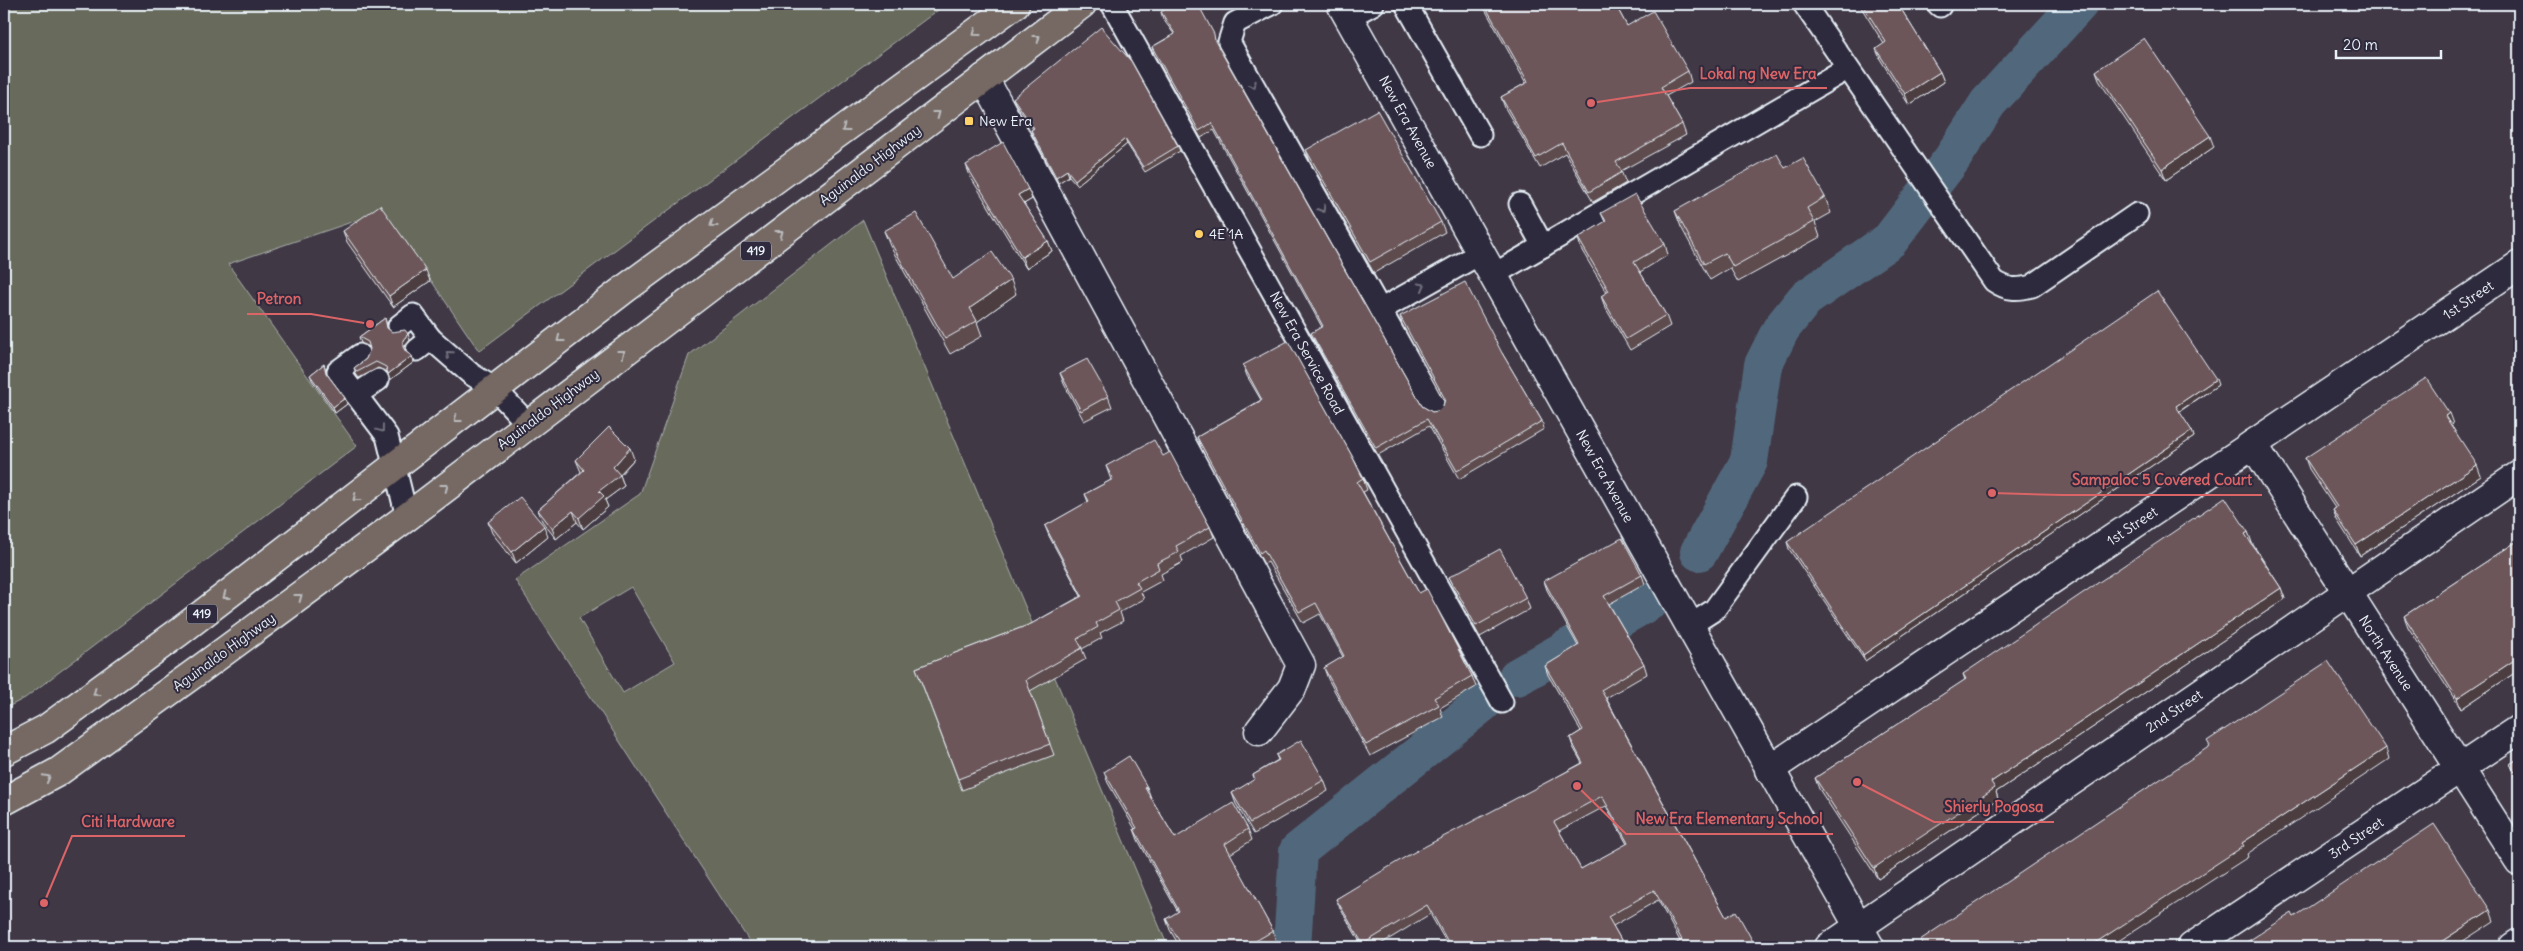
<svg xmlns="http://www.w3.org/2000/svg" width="2523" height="951" font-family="Delius,sans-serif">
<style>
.green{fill:#676a5b;stroke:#a8aeaa;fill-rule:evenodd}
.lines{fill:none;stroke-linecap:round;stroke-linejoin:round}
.canal{stroke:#51687b;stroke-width:38}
.lane-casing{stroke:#e8f1f8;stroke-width:25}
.street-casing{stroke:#e8f1f8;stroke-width:31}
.secondary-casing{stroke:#e8f1f8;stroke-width:31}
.primary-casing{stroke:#e8f1f8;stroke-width:31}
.lane{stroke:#2f2a3d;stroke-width:21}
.street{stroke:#2f2a3d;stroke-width:28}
.secondary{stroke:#2f2a3d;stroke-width:28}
.primary{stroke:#766964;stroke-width:28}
.wall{fill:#5d4b4d;stroke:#e8f1f8;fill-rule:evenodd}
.shaded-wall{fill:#4c3d3f;stroke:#e8f1f8}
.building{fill:#6c575a;stroke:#e8f1f8;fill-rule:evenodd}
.oneway{stroke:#babbbd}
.oneway2{stroke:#70707e}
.poi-dot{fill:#ffd166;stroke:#2f2a3d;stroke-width:2}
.labels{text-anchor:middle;stroke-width:4;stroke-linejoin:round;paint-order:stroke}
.shield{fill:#2f2a3d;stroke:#b0b5c0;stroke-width:1}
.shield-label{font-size:12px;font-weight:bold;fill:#e8f1f8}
.poi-label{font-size:14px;fill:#e8f1f8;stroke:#2f2a3d;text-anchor:start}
.street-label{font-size:14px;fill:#e8f1f8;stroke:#2f2a3d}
.leader{fill:none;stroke:#db6466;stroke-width:2}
.callout-dot{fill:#db6466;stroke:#2f2a3d;stroke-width:2}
.callout-label{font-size:15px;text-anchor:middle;font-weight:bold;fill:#db6466;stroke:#2f2a3d;stroke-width:4;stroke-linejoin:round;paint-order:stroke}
</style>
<rect width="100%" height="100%" fill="#413846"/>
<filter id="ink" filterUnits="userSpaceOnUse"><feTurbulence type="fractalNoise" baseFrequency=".02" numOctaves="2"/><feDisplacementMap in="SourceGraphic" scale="10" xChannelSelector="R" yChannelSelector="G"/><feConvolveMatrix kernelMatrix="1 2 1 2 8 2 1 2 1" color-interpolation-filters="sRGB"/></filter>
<g filter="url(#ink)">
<g class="green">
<path d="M4,4h942l-467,347 -95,-140 -156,53 129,182 -332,252 -21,11z"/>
<path d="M863,220l305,727h-415l-238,-367 125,-86 49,-139zM631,587l44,75 -52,31 -44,-75z"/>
</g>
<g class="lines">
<g class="canal">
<path d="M1699,552l50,-91 14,-96 18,-36 24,-30 85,-59 62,-81 36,-56 91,-99"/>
<path d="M1517,677l135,-77"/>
<path d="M1292,947l6,-96 185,-148"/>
</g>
<g class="lane-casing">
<g id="lane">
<path d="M1112,4l390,698"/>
<path d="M1272,4l-37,19 -6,19 206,365"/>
<path d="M1406,4l74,131"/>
<path d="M1804,4l190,277c13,9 23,9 38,5l105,-72"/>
<path d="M1938,4l2,2"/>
<path d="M1349,17l24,-13"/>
<path d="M1520,204l23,42"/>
<path d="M1493,275l354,-206"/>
<path d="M1380,310l101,-57"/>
<path d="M399,326l14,-11 18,24 40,35 24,15 33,35"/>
<path d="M417,350l14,-11"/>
<path d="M360,355l-22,16 49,65 20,81"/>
<path d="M356,395l22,-15"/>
<path d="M1689,626l25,-16 82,-113"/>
</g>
</g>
<g class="street-casing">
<g id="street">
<path d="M984,78l317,587 -9,23 -33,43"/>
<path d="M2253,444l266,417"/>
<path d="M1769,770l750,-505"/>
<path d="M1829,947l690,-472"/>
<path d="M2192,947l327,-218"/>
<path d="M2513,947l6,-4"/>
</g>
</g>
<g class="secondary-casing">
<path id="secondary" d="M1341,4l529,943"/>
</g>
<g class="primary-casing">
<g id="primary">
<path d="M4,751l42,-22 133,-97 447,-344 389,-284"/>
<path d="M4,801l54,-29 145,-105 204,-150 675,-513"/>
</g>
</g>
<use href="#lane" class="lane"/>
<use href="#street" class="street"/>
<use href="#secondary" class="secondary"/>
<use href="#primary" class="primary"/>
</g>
<g class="wall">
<path d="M1482,4h133l12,22 61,45 3,11 -25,14 16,28 4,11 -65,36 5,12 -33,19 -28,-49 -25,15 -35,-60 -4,-11 25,-14z"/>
<path d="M1859,4h39l42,68 4,10 -35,23 -29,-46 -4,-10 8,-5z"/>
<path d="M1161,12l56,29v3l205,362 10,6 6,-1 5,-5 1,-5 -42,-77 -2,-8 102,37 40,68 2,8 -85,50 -30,-53 -51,29 -64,-115 -3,-7 11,-6 -108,-197 -13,8 -47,-84 -2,-7 22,-13 -11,-15z"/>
<path d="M2096,71l118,76 -48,33 -66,-98z"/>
<path d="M1013,98l165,48 2,5 -35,21 -18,-28 -50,41 -8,-9 -11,7 -25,-47 -2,-6 2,-1 -18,-26z"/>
<path d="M1306,150l135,72 4,10 -71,41 -64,-112z"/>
<path d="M966,165l62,24 4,10 -8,5 24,37 4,10 -26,17 -56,-92z"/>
<path d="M1785,168l40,29 6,16 -16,9 5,15 -82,45 -8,-14 -20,12 -29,-53 -6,-16z"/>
<path d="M1601,213l64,31 3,11 -28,17 26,43 4,11 -40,24 -25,-43 -4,-11 6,-3 -26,-44 -3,-11 27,-16z"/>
<path d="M343,231l87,50 -37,26 -46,-65z"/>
<path d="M884,231l69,48 63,15 -39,28 5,14 -32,18 -60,-108z"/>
<path d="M385,318l3,11 4,3 18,8 -5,6v5l1,1 6,4 2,6 -24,18 -2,-8 -10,-4 -19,10 -3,-4 -2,-6 12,-9 4,-10v-2l-9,-4 -2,-6z"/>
<path d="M324,364l3,10 18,24 2,6 -12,9 -23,-33 -2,-5z"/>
<path d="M1243,365l120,113 4,12 -4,2 56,101 53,83 4,11 -36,21 3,9 -73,39 -42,-77 -4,-11 19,-11 -23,-43 -17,9 -35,-61 -4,2 -63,-116 -4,-11 64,-37 -14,-24z"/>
<path d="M1060,373l48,23 4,11 -28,14 -20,-37z"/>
<path d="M2218,385l-39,27 13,19 2,6 -329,224 -76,-112 -2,-7z"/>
<path d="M2453,424l-2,1 30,51 -121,80 -23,-36 -4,-10 2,-2 -26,-39 -4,-11z"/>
<path d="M1163,456l47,71 4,10 -33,19 2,6 -22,12 2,6 -22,12 3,7 -24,13 3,9 -23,12 2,5 -20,11 4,10 -56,32 24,64 -92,35 -46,-122 115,-44 50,-28 -32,-60 -4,-10 43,-24 -3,-8 26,-14 -5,-14z"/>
<path d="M634,459l-14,16 4,11 -19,14 3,7 -25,22 -6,-7 -21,17 -14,-18 -4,-11 43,-38 -5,-12z"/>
<path d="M488,522l60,15 -32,26 -24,-30z"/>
<path d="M2248,532l4,11 29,45 4,11 -289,193 2,7 -120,80 -59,-90 -4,-11 150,-98 -2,-6z"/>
<path d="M2519,540v130l-58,39 -53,-82 -4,-11z"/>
<path d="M1642,575l3,9 -36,20 35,60 3,10 -41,24 120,219 30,30 -76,-6 -22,-41 -45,26 12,21h-176l-19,-33 -54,33h-13l-23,-39 -4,-9 246,-136 -9,-16 -3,-9 11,-7 -33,-56 -3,-9 33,-20 -31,-56 -3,-9zM1606,806l21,38 -46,25 -22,-38z"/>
<path d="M1449,577l77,21 4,11 -50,28 -27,-49z"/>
<path d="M1276,755l48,25 4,11 -74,43 -18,-30 -4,-11 23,-13 -2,-5 25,-15z"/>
<path d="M2519,758v25l-5,-8 -4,-11z"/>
<path d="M1104,772l43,15 4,11 24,40 73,-9 4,11 -22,14 43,77 3,11 -9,5h-87l-10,-17 -4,-11 12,-7 -40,-72 -4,-11h1l-27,-46z"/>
</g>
<g class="shaded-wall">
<path d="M1940,72l4,10 -35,23 -4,-11z"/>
<path d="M2210,136l4,11 -48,33 -4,-11z"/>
<path d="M1125,139l2,5 -50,41 -2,-5z"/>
<path d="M1067,170l2,6 -11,7 -2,-6z"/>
<path d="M1028,189l4,10 -10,6 -4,-10z"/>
<path d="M1048,241l4,10 -26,17 -4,-11z"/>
<path d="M426,270l4,11 -37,26 -4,-11z"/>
<path d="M1011,280l5,14 -39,28 -7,-14z"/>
<path d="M408,334l2,6 -5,6v6l-2,-5v-7z"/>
<path d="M412,356l2,6 -24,18 -2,-6z"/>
<path d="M2216,379l2,6 -40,27 -2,-6z"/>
<path d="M345,398l2,6 -12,9 -2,-6z"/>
<path d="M2449,413l4,11 -4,3 -4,-11z"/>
<path d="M2192,431l2,6 -329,224 -2,-6z"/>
<path d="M630,448l4,11 -15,16h1l4,11 -19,14 3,7 -25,22 -4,-11 20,-27 14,-24z"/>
<path d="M2477,465l4,11 -121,80 -4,-11z"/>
<path d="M573,511l4,11 -21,17 -4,-11z"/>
<path d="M544,526l4,11 -32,26 -4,-11z"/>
<path d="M2248,532l4,11 -3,2 -4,-11z"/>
<path d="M2281,588l4,11 -289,193 2,7 -120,80 -4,-11 117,-86z"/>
<path d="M2519,657v13l-58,39 -4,-11z"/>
<path d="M2386,748l3,11 -142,95 1,3 -139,90h-20l153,-104z"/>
<path d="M2490,910l4,11 -40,26h-21z"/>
</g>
<g class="building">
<path d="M1172,4h26l16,30 1,7 207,365 10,6 6,-1 5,-5 2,-7 -45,-83 65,-34 37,71 40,68 -85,50 -30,-52 -51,29 -65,-115 12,-7 -111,-203 -13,8 -47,-84 23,-13 -14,-22z"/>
<path d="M1484,4h131l12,22 26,-15 35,60 -27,16 21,37 -66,38 6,10 -33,20 -27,-49 -26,15 -35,-61 27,-15z"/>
<path d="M1862,4h36l42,68 -35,22 -29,-45 10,-7z"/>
<path d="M1101,27l30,34 47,85 -35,21 -18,-28 -50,41 -8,-10 -11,7 -25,-47 3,-2 -21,-30z"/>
<path d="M2144,38l66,98 -48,33 -66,-98z"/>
<path d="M1377,110l64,112 -71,40 -64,-112z"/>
<path d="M1003,142l25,47 -10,6 30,46 -26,16 -56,-92z"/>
<path d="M1777,154l8,14 18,-10 22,39 -18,11 7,14 -81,45 -8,-14 -21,11 -29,-53z"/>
<path d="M1635,194l30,50 -31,18 32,53 -40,24 -25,-43 8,-5 -31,-53 28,-17 -5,-8z"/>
<path d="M380,205l46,65 -37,26 -46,-65z"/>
<path d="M916,213l37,66 39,-27 19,28 -41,28 7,13 -32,18 -61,-108z"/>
<path d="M2157,291l59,88 -40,27 16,25 -329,224 -76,-113z"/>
<path d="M385,318l2,10 5,4 13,-2 3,4 -5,6v7l3,5 6,4 -24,18 -2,-7 -10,-5 -19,10 -3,-4 12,-9 4,-10 -2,-7 -9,-5z"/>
<path d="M1288,341l64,115 11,22 -6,4 62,111 8,-4 45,87 -38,22 5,7 -73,40 -42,-77 20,-12 -28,-53 -17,9 -35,-62 -4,3 -63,-116 65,-37 -19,-35z"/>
<path d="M1087,359l21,37 -27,15 -21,-38z"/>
<path d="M324,364l2,9 19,25 -12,9 -23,-32z"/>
<path d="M2426,378l23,35 -4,3 32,49 -121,80 -23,-35 4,-3 -32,-49z"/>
<path d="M609,427l21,21 -17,19 7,8 -21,16 5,5 -25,22 -6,-7 -21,17 -14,-18 46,-40 -8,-10z"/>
<path d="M1154,440l9,16 7,-4 40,75 -34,19 3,6 -22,11 2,6 -23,13 4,6 -25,14 4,8 -23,13 2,4 -21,12 5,9 -56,32 24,64 -92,35 -42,-111 115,-44 51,-28 -37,-70 44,-25 -4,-7 28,-15 -7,-13z"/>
<path d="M520,497l24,29 -32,26 -24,-30z"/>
<path d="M2225,497l23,35 -3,2 36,54 -290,194 4,6 -121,80 -59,-90 151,-99 -3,-5z"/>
<path d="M1622,538l20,37 -38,21 40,68 -43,26 125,227 10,-6 20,36h-86l12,-7 -28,-50 -46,27 17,30h-174l-24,-42 -64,39 -27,-45 71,-43 176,-93 -13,-25 13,-8 -38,-64 34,-21 -35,-64zM1602,796l26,47 -47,26 -27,-47z"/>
<path d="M2519,540v117l-62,41 -53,-82z"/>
<path d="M1500,549l26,49 -50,28 -27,-49z"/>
<path d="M2328,661l58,87 -144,95 2,3 -155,101h-164l-5,-7 290,-194 -3,-5z"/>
<path d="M1301,740l23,40 -74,43 -18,-30 23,-14 -2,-4 26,-15 -3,-5z"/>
<path d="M1129,756l18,31 -2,1 30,50 58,-35 15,26 -23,15 48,87 -28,16h-62l-17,-28 13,-8 -45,-82 3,-1 -33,-56z"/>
<path d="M2519,758v21l-9,-15z"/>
<path d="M2434,824l56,86 -57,37h-194l53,-34 2,4z"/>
</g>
<defs><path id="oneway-chevron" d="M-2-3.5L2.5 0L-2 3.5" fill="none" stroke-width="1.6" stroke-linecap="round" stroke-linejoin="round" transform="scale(1.25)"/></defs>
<g class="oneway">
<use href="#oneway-chevron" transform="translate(976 33) rotate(144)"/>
<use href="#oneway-chevron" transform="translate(1037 38) rotate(-37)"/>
<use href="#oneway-chevron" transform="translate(937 114) rotate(-37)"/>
<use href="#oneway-chevron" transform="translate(845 129) rotate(144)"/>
<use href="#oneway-chevron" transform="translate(713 224) rotate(144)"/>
<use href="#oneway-chevron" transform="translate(780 233) rotate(-37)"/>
<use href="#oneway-chevron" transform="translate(560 339) rotate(142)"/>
<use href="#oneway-chevron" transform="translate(622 353) rotate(-37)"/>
<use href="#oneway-chevron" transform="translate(457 419) rotate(142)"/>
<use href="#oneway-chevron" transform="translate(445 487) rotate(-37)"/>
<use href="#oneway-chevron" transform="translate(356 498) rotate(143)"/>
<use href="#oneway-chevron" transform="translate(226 596) rotate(143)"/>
<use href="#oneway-chevron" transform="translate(299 597) rotate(-37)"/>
<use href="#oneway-chevron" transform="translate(96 693) rotate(144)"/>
<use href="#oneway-chevron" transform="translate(47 778) rotate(-28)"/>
</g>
<g class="oneway2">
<use href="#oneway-chevron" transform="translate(1253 85) rotate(61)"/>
<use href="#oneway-chevron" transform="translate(1322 209) rotate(60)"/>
<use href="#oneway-chevron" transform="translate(1422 286) rotate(-29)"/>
<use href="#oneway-chevron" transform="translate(449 354) rotate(-139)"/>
<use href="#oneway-chevron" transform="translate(381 429) rotate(53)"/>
</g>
</g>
<g class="poi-dot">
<rect x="964" y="116" width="10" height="10" rx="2.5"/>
<circle cx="1199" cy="234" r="5"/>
</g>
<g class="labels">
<g class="shield">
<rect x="741" y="241.5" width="30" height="19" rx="4"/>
<rect x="187" y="604.5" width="30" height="19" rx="4"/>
</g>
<g class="shield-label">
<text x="756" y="255">419</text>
<text x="202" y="618">419</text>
</g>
<g class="poi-label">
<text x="979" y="126">New Era</text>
<text x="1209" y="239">4E 1A</text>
</g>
<g class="street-label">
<text transform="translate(1408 122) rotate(61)" y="5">New Era Avenue</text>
<text transform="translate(870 165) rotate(-37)" y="5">Aguinaldo Highway</text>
<text transform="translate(2468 300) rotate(-34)" y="5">1st Street</text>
<text transform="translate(1307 353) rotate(61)" y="5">New Era Service Road</text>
<text transform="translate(548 409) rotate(-37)" y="5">Aguinaldo Highway</text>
<text transform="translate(1605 476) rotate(61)" y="5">New Era Avenue</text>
<text transform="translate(2132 526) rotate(-34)" y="5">1st Street</text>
<text transform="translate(224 652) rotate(-36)" y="5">Aguinaldo Highway</text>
<text transform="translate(2386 653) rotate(57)" y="5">North Avenue</text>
<text transform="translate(2174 711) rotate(-34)" y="5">2nd Street</text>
<text transform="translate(2356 838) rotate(-34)" y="5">3rd Street</text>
</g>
</g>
<path class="leader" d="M1591 103L1690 88H1827M370 324L311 314H247M1992 493L2062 495H2262M1857 782L1934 822H2054M1577 786L1626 834H1833M44 903L72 836H185"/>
<g class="callout-dot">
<circle cx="1591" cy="103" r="5"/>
<circle cx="370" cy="324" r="5"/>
<circle cx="1992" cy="493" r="5"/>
<circle cx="1857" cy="782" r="5"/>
<circle cx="1577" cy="786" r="5"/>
<circle cx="44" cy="903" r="5"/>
</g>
<g class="callout-label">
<text x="1758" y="79">Lokal ng New Era</text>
<text x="279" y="304">Petron</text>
<text x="2162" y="485">Sampaloc 5 Covered Court</text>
<text x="1994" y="812">Shierly Pogosa</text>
<text x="1729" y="824">New Era Elementary School</text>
<text x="128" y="827">Citi Hardware</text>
</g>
<rect width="2523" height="951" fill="none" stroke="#2f2a3d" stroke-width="20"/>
<rect x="10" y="10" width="2503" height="931" fill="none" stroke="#e8f1f8" stroke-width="2" filter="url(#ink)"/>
<path d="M2336 50v8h105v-8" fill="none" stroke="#e8f1f8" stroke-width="2.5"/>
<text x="2343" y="50" font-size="15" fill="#e8f1f8" stroke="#2f2a3d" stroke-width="4" paint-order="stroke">20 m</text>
</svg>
